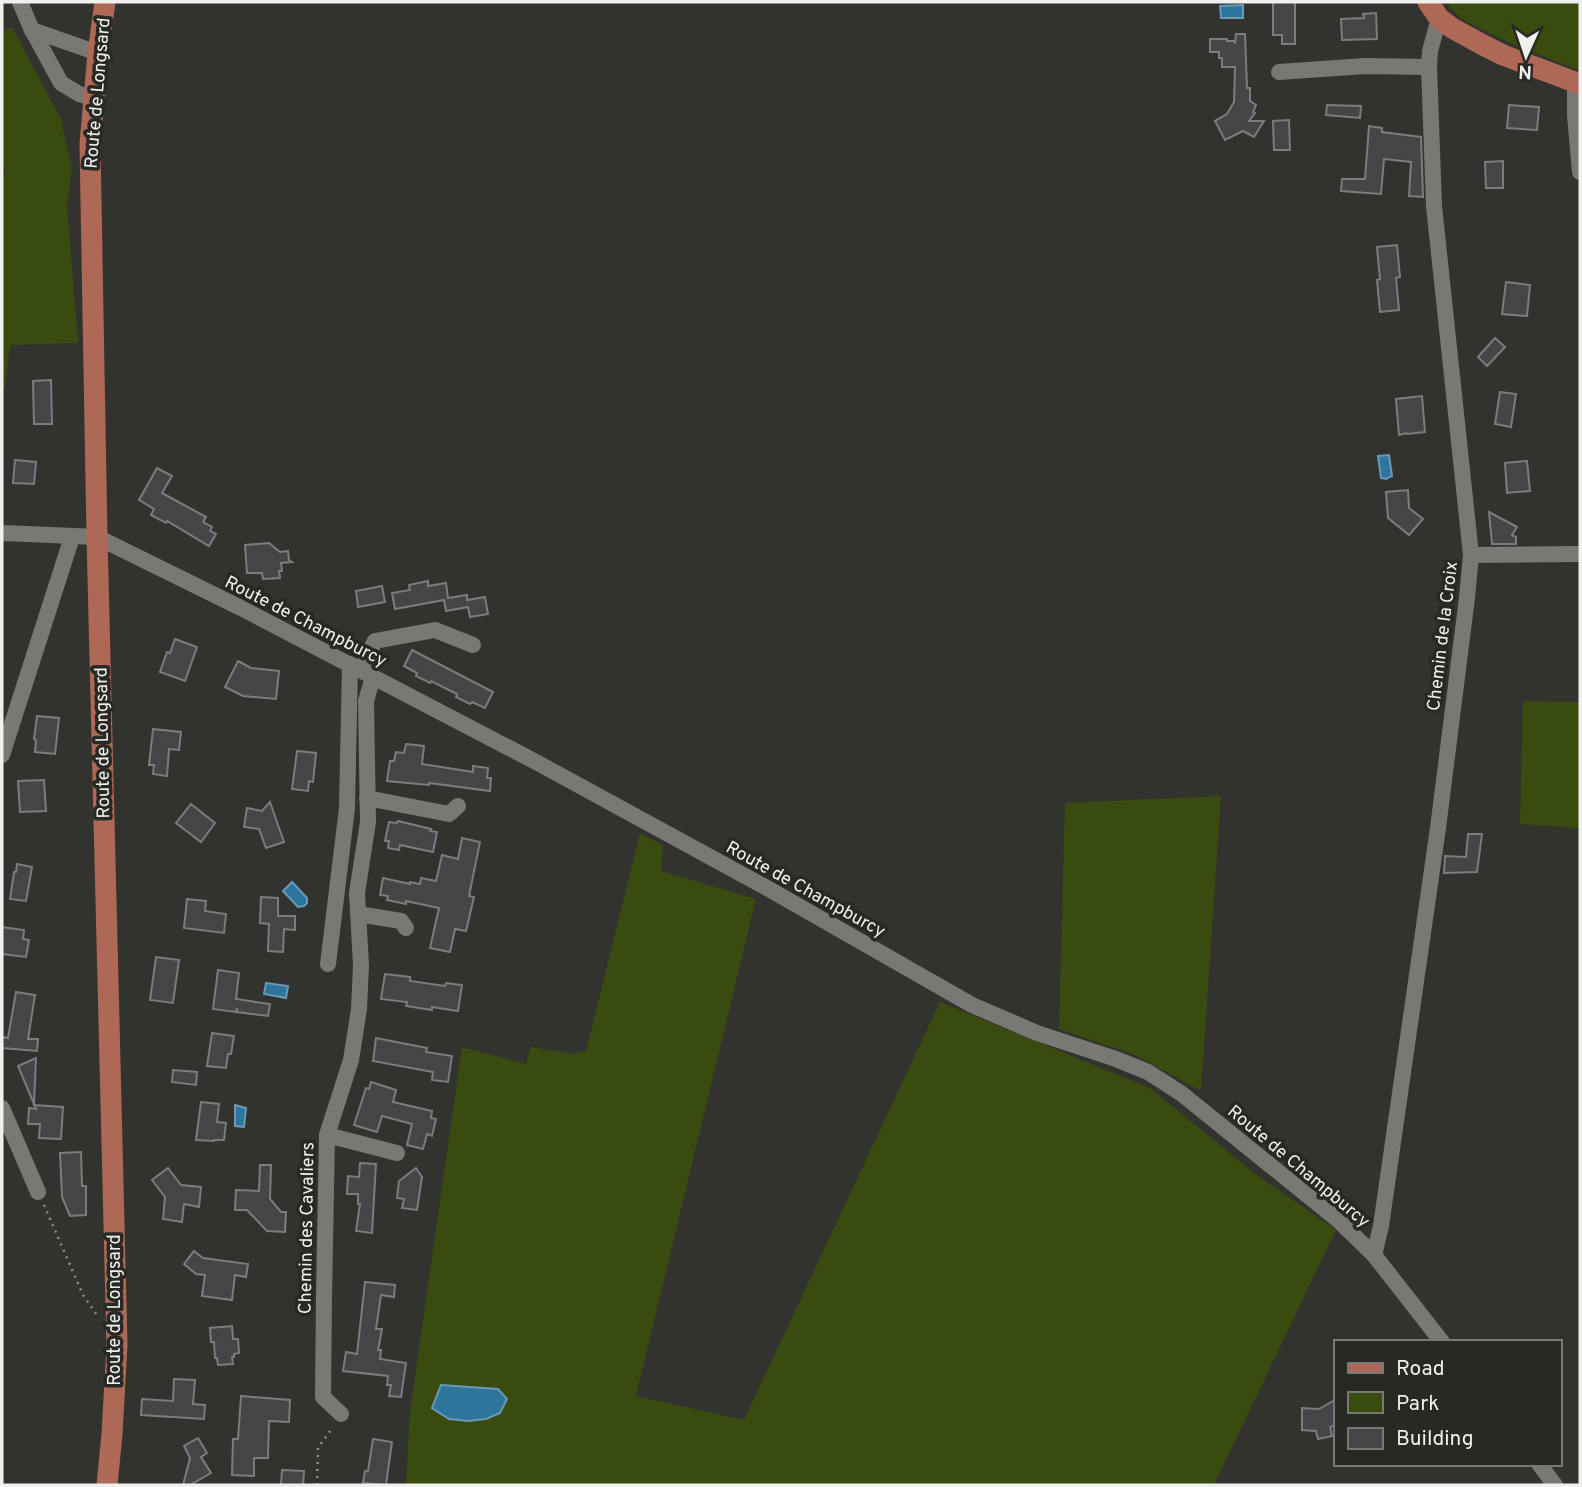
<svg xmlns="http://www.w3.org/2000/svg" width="1582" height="1487" font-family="Overpass,sans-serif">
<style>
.green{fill:#3a4b10}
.water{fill:#2e759e;stroke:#689ab6;stroke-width:2}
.building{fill:#454447;stroke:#7d7b7f;stroke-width:2}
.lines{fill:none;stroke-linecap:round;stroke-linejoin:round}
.path{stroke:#8f8f8c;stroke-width:2.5;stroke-dasharray:2 5;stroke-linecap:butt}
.minor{stroke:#797875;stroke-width:16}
.major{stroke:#ad6956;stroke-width:21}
.labels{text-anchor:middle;stroke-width:7;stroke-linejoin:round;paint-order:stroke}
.street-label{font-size:18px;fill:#f0f0ee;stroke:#282825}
</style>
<rect width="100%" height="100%" fill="#32322f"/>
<g class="green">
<path d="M1446,2h134v69l-68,-27 -51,-25z"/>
<path d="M12,27l49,92 11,50 -5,36 11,138 -68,2 -6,48h-2v-213l4,-8 -4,-4v-136z"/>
<path d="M1523,701l57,1v126l-60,-4z"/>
<path d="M1221,796l-20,295 -66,-36 -76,-26 6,-226z"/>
<path d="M640,833l23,12 -2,26 95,28 -120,497 108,24 196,-418 210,86 104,85 82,57 -122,255h-808l4,-74 52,-364 64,17 5,-17 42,7 13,-3z"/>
</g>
<g class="water">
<path d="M1243,5v13h-22l-1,-12z"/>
<path d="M1389,455l3,21 -6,3 -5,-1 -3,-22z"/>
<path d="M292,882l15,16v5l-3,3 -6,1 -15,-16z"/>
<path d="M266,983l22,3 -2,12 -22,-4z"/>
<path d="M235,1105l11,3 -2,19 -9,-1z"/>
<path d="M441,1385l57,4 9,10 -7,14 -14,6 -18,2 -19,-2 -17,-11z"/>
</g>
<g class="building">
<path d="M1273,2h22v42h-13v-9h-9z"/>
<path d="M1376,13l1,26 -35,1 -1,-21 23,-1 -1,-4z"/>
<path d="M1236,34h9l2,54h3v13l6,4 -3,7 2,1 -6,8h15l-10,16 -11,-6 -18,9 -10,-19 12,-7 7,-12 1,-35h-13v-9h-3v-6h-9v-13h17v2h8v3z"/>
<path d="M1327,105l34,1 -1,12 -34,-3z"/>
<path d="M1509,105l30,2 -2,23 -30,-2z"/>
<path d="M1289,120l1,30h-16l-1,-29z"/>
<path d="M1369,126l13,2v4l39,5 2,60 -14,-1 2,-34 -27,-3 -3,35 -40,-3 1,-12h23z"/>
<path d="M1503,161v27h-17l-1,-26z"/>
<path d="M1397,245l3,32 -4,1 3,32 -19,2 -3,-32 3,-1 -3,-32z"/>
<path d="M1506,282l24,3 -3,31 -25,-2z"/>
<path d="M1495,338l10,9 -18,19 -9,-9z"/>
<path d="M51,380l1,44h-18l-1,-43z"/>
<path d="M1500,392l16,2 -5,33 -16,-3z"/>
<path d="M1422,396l3,36 -18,2 -1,-1 -7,2 -3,-36z"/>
<path d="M15,460l21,2 -2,22 -21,-1z"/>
<path d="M1527,461l3,30 -23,2 -2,-30z"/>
<path d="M157,468l15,8 -10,17 44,24 -3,5 9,5 -2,4 6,3 -7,12 -42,-25 -1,2 -15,-8 3,-6 -15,-9z"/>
<path d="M1408,490l1,18 14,11 -14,16 -21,-17 -2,-26z"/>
<path d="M1489,512l28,15 -5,8 4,2v7h-24z"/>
<path d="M269,543l11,9 8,-1 1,9 3,2 -11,1 1,8h-3l1,7 -17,1 -1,-6h-15l-2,-28z"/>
<path d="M428,581v5l18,-3 2,15 19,-3v5l18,-3 3,17 -18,3 -2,-10 -22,4 -2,-11 -49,9 -3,-16 18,-3 -1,-5z"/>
<path d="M382,586l3,16 -27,5 -2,-16z"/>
<path d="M175,639l22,8 -12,34 -25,-9 7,-20 3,1z"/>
<path d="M412,650l81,42 -8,16 -13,-6 -2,2 -14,-7 1,-3 -26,-13 -1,2 -14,-7 1,-3 -13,-7z"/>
<path d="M238,661l13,7 28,3 -3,28 -33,-3 -18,-9z"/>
<path d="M37,716l22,2 -4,36 -20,-2 1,-12 -2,-1z"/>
<path d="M153,729l28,3 -2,18 -10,-1 -2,27 -14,-2 1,-9h-5z"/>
<path d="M406,744l18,2 -2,18 51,8v-6l15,2 -1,10h4l-1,13 -61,-8v2l-42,-4 3,-20h4l2,-9 8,1z"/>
<path d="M297,751l19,2 -3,29 -4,-1 -1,10 -16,-2z"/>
<path d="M44,780l2,31 -26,1 -2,-31z"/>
<path d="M270,802l14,40 -18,6 -7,-19 -15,-2 3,-19 15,3z"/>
<path d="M191,804l24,19 -14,19 -25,-19z"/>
<path d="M398,821l33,8 -1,2 7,1 -4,20 -33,-7 -1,5 -11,-2 1,-7h-4l4,-19 8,1z"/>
<path d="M1468,834h14l-5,38 -33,1 1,-17 21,1z"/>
<path d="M462,838l18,4 -11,54 5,1 -8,34 -11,-2 -5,23 -20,-4 9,-40 -33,-7v3l-19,-4 1,-4 -8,-1 3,-17 27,6v-2l10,2 1,-6 15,3 6,-26 16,4z"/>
<path d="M17,864l15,3 -6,34 -16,-2 4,-27h2z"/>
<path d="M261,897l17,1v18h17v14l-11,-1 -1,23 -15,-1 1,-27 -9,-1z"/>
<path d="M187,899l19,2 -1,10 21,3 -2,19 -40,-5z"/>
<path d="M2,927l22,3 -1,9 6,1 -3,17 -24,-3z"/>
<path d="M156,957l23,3 -6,43 -23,-3z"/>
<path d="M218,970l21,3 -3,26 34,5 -2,12 -31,-4v-4l-1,4 -23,-3z"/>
<path d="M385,974l25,3v4l35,5 1,-3 16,2 -4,26 -26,-4v3l-26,-4 1,-4 -26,-3z"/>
<path d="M16,992l19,3 -7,44h10l-1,12 -35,-3v-11l6,1z"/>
<path d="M212,1033l22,3 -3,18h-3l-2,14 -19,-2z"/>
<path d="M376,1038l51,10 -1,4 26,4 -4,26 -16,-2 1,-8 -60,-11z"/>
<path d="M36,1058l-2,46 -16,-38z"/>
<path d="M173,1070l24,2 -1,13 -24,-3z"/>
<path d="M371,1082l25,8 -3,12 39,9 -1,7 5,1 -4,17 -5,-2 -4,15 -16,-4 5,-21 -30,-8 -5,16 -23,-7 12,-37 3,1z"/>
<path d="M201,1102l18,2 -2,18 9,1 -2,17h-10v1l-18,-1z"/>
<path d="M34,1105l29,2 -2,32 -22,-1 1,-14h-12l1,-16 7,1z"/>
<path d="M81,1152l1,34h4v29l-16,1 -8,-19 -2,-44z"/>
<path d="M360,1163l16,1 -4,69 -16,-2 4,-27h-2v-10h-11l1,-18 11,1z"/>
<path d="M260,1165h11l-1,34 11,13h5l-1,20 -18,-1 -20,-21h-12l1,-20 23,1z"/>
<path d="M168,1168l13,17 20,2 -2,20 -15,-3 -2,18 -19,-3 2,-22 -13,-17z"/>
<path d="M416,1168l6,9 -5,33 -15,-2 2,-9 -7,-1 2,-17z"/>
<path d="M194,1251l9,7 45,6 -2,13 -11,-2 -3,25 -30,-4 3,-21 -9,-1 -12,-10z"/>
<path d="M365,1282l30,3 -1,12 -13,-2 -5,34h6l-4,21h3l-1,9 26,4 -5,34 -12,-1 2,-11h-4l1,-9 -45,-5 3,-19 11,2z"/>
<path d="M232,1326l1,13h5l1,14 -5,1v3h-2l1,7 -15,1 -1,-7h-2l-1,-16h-3l-1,-14z"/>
<path d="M174,1379l21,1 -2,24 12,1 -1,14 -63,-4 1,-16 31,2z"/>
<path d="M241,1396l49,4 -1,22 -20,-1 -1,37h-14v18l-22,-1 1,-36h5z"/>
<path d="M1335,1400v25l-5,2 2,9 -14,3 -2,-8 -14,-1v-22l17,1z"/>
<path d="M198,1438l9,15 -6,4 10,16 -21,12h-7l7,-27 -6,-12z"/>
<path d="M373,1439l19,3 -6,43 -23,-2 2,-12h3z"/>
<path d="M282,1470l22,1 -1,14h-22z"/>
</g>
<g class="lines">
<g class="path">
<path d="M44,1205l39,90 16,23"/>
<path d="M317,1485l1,-37 15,-21"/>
</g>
<g class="minor">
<path d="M20,2l12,28 29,53 18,11 15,4"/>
<path d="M32,30l66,23"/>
<path d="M1279,72l86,-6 64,1"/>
<path d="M1575,82v33l5,57"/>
<path d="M2,533l95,4 144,71 295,154 231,126 205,117 65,28 79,26 32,13 34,22 156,126 36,35 68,87"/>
<path d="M1471,555l109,-1"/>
<path d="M360,670l15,-29 60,-11 38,15"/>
<path d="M2,755l70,-218"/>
<path d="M367,798l82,16 9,-8"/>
<path d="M358,914l43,7 5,7"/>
<path d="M328,964l19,-156 3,-144"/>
<path d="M2,1108l36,84"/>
<path d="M327,1135l70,18"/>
<path d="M1374,1255l7,-29 57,-398 29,-230 4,-43 -37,-349 -5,-139 1,-16 9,-33"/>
<path d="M341,1414l-18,-17 1,-99 3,-163 24,-75 8,-51 2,-44 -4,-72 11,-71 -2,-121 7,-24"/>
<path d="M1539,1464l16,21"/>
</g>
<g class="major">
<path d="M105,2l-7,51 -8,91 7,393 20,808 -5,89 -5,51"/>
<path d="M1428,2l11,16 13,10 31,17 20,10 77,29"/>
</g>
</g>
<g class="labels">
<g class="street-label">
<text transform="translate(97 93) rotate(-85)" y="6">Route de Longsard</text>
<text transform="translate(306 621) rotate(27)" y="6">Route de Champburcy</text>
<text transform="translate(1442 636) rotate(-83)" y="6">Chemin de la Croix</text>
<text transform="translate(102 743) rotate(-91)" y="6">Route de Longsard</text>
<text transform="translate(806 889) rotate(29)" y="6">Route de Champburcy</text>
<text transform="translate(1299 1166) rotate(40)" y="6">Route de Champburcy</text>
<text transform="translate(306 1228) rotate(-89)" y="6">Chemin des Cavaliers</text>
<text transform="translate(114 1310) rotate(-90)" y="6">Route de Longsard</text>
</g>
</g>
<rect width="1582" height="1487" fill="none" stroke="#f0f0ee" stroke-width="7"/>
<rect x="1334" y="1340" width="228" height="126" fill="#282825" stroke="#787875" stroke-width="2"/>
<rect x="1348" y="1363" width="35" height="10" fill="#ad6956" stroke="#787875" stroke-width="2"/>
<text x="1396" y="1375" font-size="21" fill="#f0f0ee">Road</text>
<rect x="1348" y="1392" width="35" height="21" fill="#3a4b10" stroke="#787875" stroke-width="2"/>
<text x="1396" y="1410" font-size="21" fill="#f0f0ee">Park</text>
<rect x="1348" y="1428" width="35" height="21" fill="#454447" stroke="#787875" stroke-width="2"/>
<text x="1396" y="1445" font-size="21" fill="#f0f0ee">Building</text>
<g transform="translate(1526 56) rotate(183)" stroke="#282825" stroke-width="5" paint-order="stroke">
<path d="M0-5L12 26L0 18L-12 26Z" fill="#f0f0ee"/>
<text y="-10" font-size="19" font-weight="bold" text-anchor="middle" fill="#f0f0ee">N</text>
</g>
</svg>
